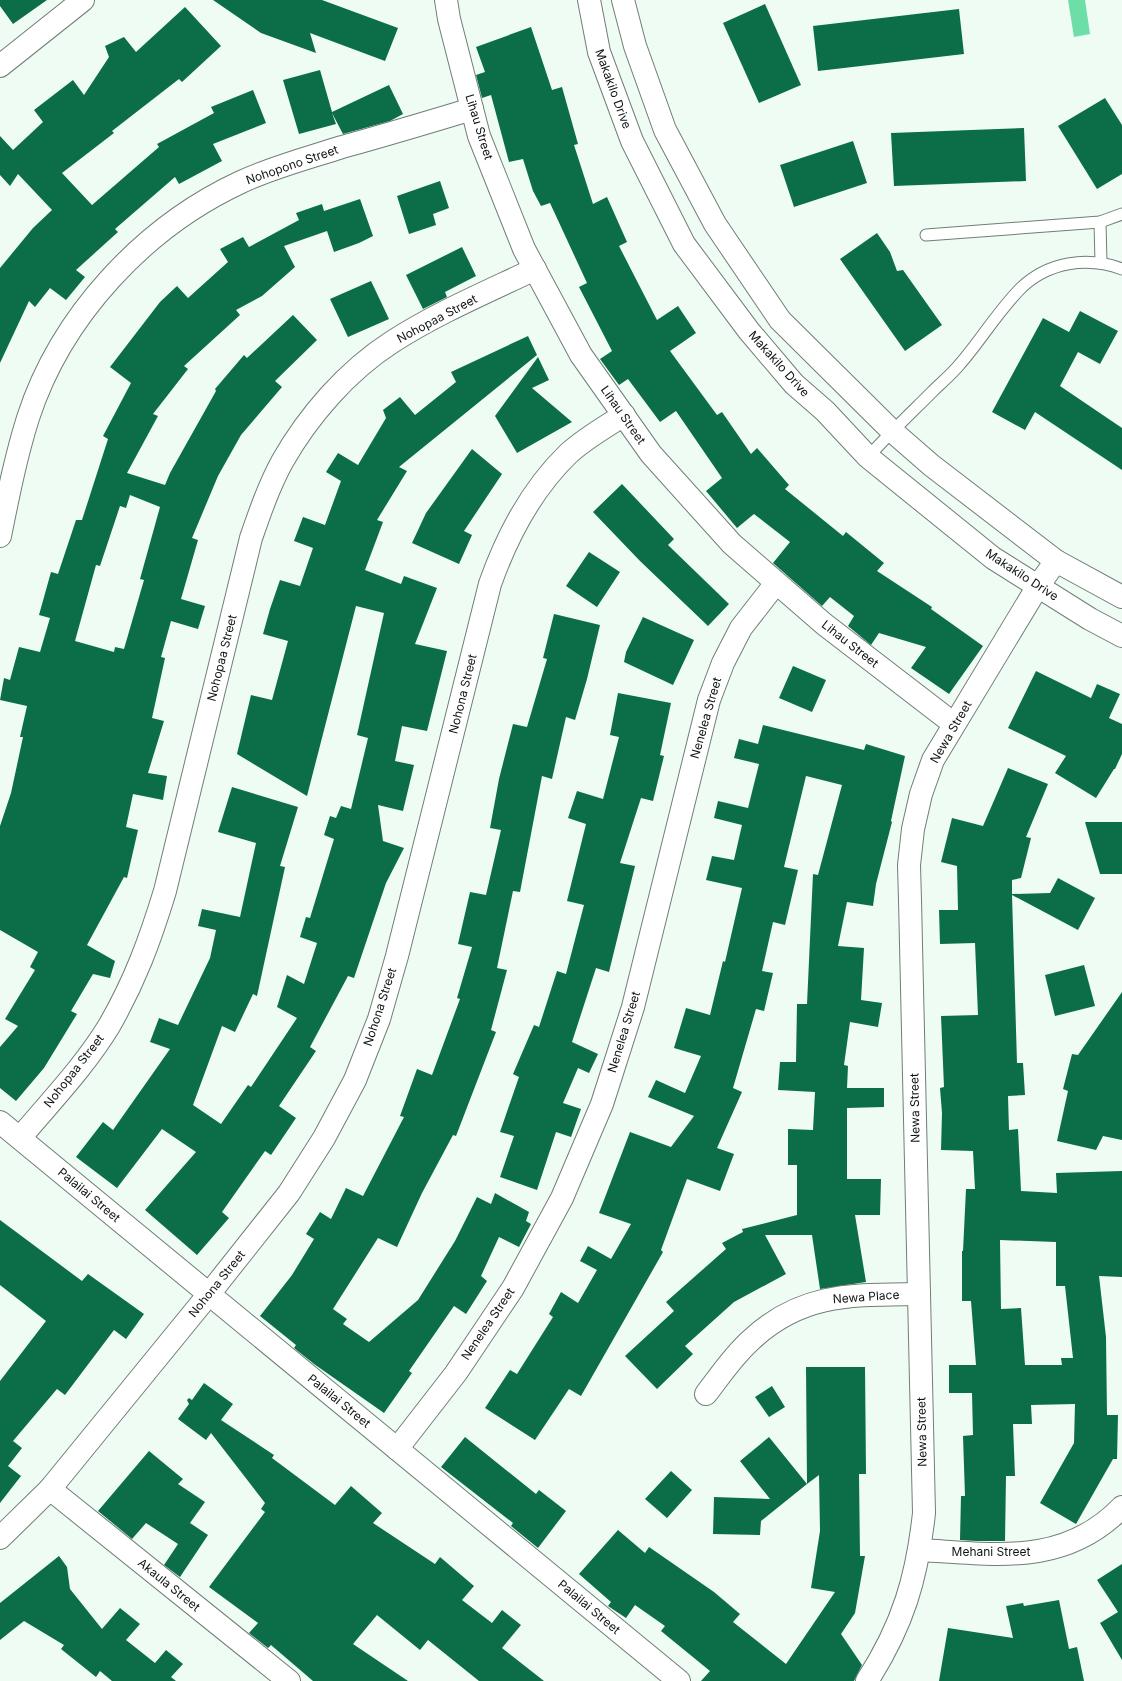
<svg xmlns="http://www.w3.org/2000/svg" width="1122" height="1681" font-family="Inter,sans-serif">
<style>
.water{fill:#6edea8}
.building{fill:#0b6e48;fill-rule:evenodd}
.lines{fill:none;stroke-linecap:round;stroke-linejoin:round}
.service-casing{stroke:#717e76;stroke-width:13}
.minor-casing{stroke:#717e76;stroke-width:24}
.tertiary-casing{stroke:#717e76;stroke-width:24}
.secondary-casing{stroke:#717e76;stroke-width:24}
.service{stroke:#fff;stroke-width:11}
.minor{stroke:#fff;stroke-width:22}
.tertiary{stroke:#fff;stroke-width:22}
.secondary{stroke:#fff;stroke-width:22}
.labels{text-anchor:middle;stroke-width:4;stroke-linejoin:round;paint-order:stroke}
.street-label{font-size:12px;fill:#0e1310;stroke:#fff}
</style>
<rect width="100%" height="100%" fill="#eefcf4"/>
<path class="water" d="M1068,0h17l5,34 -16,3z"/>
<g class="building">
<path d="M0,0h47l-34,24 -13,-18z"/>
<path d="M213,0h109l76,28 -13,33 -75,-28 6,20 -55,-20z"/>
<path d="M765,4l36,81 -42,18 -36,-80z"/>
<path d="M185,7l36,39 -39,36 -3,-3 -67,52 2,2 -52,40 30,32 67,-58 -2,-3 57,-31 -3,-6 42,-17 13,33 -53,21 9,17 -43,23 -4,-7 -60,52 3,3 -42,38 9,7 -19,23 -16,-12 -15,19 -6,-6 -29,62v-95l33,-40 19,-18 -34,-36 -8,12 -10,-11v-39l13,14 30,-28 -9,-12 39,-30 11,15 25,-38 -4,-11 19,-9 12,15z"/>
<path d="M959,9l5,45 -146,17 -5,-45z"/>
<path d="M531,27l21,63 10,-3 16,57 -4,1 19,59 14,-7 20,45 -8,4 38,74 21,-14 18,27 -26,18 47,64 5,-3 29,42 6,-6 32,37 -4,4 58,47 3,-4 38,31 -7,8 55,36 -1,2 52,37 -34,48 -38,-26 15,-21 -47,-14 -8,12 -23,-19 6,-10 -24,-19 -8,9 -49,-43 17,-21 -36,-28 -17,14 -31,-37 16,-13 -46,-67 -16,11 -32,-43 -9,6 -19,-26 12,-8 -33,-64 8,-4 -37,-80 -9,3 -8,-15 -10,-32 -14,3 -18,-67 -9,3 -6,-23 9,-3 -9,-25z"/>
<path d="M320,70l12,42 57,-27 14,29 -13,7 -47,13 -11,-21 4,11 -37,10 -16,-54z"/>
<path d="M1105,98l17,27v49l-25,15 -39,-63z"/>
<path d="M1024,128l2,53 -132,5 -3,-53z"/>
<path d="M853,141l14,42 -73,24 -14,-42z"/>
<path d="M440,181l9,27 -16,6 3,11 -27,9 -12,-38z"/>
<path d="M360,199l13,37 -14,7 -25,9 -7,-21 -43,15 11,21 -33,29 -26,14 4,5 -56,51 4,3 -35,45 5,2 -31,57 38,12 5,-12 46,-82 -1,-2 29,-34 3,3 46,-43 24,25 -42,41 7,6 -41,48 -23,41 -26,62 6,2 -17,59 24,7 -7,23 -27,-8 -10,36 4,1 -13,60 12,3 -16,52 19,3 -4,24 -30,-6 -7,33 12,3 -11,48 -3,-1 -37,68 28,16 -5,17 -17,-4 -22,37 6,3 -33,54 -28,33 -16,-13v-41l18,-21 -13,-7 30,-49 -5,-3 8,-15 -38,-22v-104l11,-33 12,-56h-3l7,-31 -27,-6 4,-22 6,2 9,-33 21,5 10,-34 -11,-3 12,-43 7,2 18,-54h6l26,-81 -5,-3 28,-53 -21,-16 50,-65 17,-16 11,12 40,-36 -8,-13 23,-12 6,10 50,-27 -3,-7 26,-9 2,7zM130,495l30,12 -20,72 4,1 -20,69 -9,-2 -1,5 -39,-11 21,-76 4,1 20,-60 6,2z"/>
<path d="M877,233l13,19 7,19 6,-1 39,55 -37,26 -65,-92z"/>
<path d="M462,247l14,29 -31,16 2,5 -24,12 -17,-34z"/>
<path d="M371,281l18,38 -41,18 -18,-38z"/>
<path d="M1080,311l38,20 -18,33 -22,-12 -18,34 62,42v42l-87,-58 -10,18 -33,-18 51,-94 26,14z"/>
<path d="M528,336l9,19 -138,112 8,4 -30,49 6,2 -18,48 36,14 3,-8 33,12 -22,56 32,7 -20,80 -25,-5 -7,35 19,4 -11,46 -25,-6 5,36 21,7 -18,35 -32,95 -6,-2 -38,71 6,4 -37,55 17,12 -25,37 -6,-4 -43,61 7,6 -32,37 -52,-45 51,-58 -34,-23 -45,59 -41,-31 27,-35 10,8 57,-81 -20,-7 9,-24 19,7 32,-67 6,-28 -18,-4 4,-17 38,8 16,-74 -38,-11 14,-45 66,20 -18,59 5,1 -28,129 -4,-2 -18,38 -13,-6 -29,79 28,19 27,-39 3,2 46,-69 -20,-11 10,-32 17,9 13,-41 -17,-6 6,-20 4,1 24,-79 -10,-4 6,-19 6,2 5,-12 10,3 17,-71 -11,-3 27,-122 -28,-7 -49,190 -70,-42 14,-59 21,5 16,-59 -25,-7 7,-25 10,-29 20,6 13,-38 -19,-7 9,-24 22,8 16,-44 -15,-9 12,-19 20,12 28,-47 -3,-8 17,-13 15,18 41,-33 -5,-10z"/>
<path d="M538,357l11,23 -17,8 40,34 -55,31 -22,-37z"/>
<path d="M472,449l30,25 -38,57 8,4 -13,29 -47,-21 14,-30z"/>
<path d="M622,484l52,55 -6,6 61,59 -21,22 -68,-65 -47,-49z"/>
<path d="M589,552l31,20 -23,35 -31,-21z"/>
<path d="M554,614l46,11 -13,54 -12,41 -9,-3 -14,62 -10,-3 -22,116 -7,-1 -16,77 10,2 -16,60 5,2 -40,104 -3,-1 -31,58 -25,54 -19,-9 -45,71 14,10 -4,5 26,18 49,-42 37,-59 22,-44 14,7 4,-11 34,19 -3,9 5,3 -12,23 -20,-10 -18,39 6,5 -21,33 -12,-8 -45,65 3,2 -28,40 -70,-49 -20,-16 2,-3 -36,-29 32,-41 22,-36 -8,-5 14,-22 11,7 15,-31 17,8 41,-79 -4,-1 17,-47 15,6 28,-76 -3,-1 15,-51 -14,-3 12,-52 16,3 15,-65 -11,-2 9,-49 14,-55 14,3 20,-68 -4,-1z"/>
<path d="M643,617l51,23 -21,45 -49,-23 2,-10z"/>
<path d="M793,666l33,14 -14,32 -33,-14z"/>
<path d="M1036,671l55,27 6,-14 23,10 -11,24 13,6v30l-7,15h-1l-18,29 -41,-25 11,-17 -58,-28z"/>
<path d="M618,693l53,10 -11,52 4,1 -11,45 -12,-3 -21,65 15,3 -26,106 -13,-4 -24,74 26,12 -9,19 -11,-5 -15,35 18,6 -10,28 -15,-5 -19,58 -37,-13 14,-41 -14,-4 19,-55 -6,-3 21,-49 5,2 18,-56 9,3 18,-69 -17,-4 19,-77 -18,-6 9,-27 26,8 16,-62 -9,-2z"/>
<path d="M763,725l101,25 2,-6 39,12 -14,65 1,1 -16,62 -3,22 -26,-4 -9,44 26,2 -3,52 21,3 -4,24 -28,-5 -6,43 4,1 -1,22h37v19l-37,1v71h34l-1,36h-25l11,67 -46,7 -8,-54h-47l21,39 -52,28 -49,44 8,8 -36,35 -32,-33 49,-45 -8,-9 60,-53 -4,-6 21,-11 -1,-3 55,-14v-50h-9v-36l25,1 2,-38 -37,-2 2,-28h16l1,-58h10l6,-130 5,1 24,-90 -36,-9 -22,91 14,3 -13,55 -12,-3 -11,49 11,2 -9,38 -8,-2 -23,79 9,4 -25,56 17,6 -14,37 -33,-12 -26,71 2,2 -82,144 -12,-7 -34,51 -50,-32 25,-38 7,4 36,-57 -4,-3 12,-22 17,11 19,-33 -17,-9 8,-15 23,13 20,-35 -32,-11 31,-81 41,15 23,-31 -46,-19 8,-17 29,13 16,-37 -27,-8 12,-40 24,7 13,-54 2,1 17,-74 -36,-8 6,-24 22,4 8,-35 -28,-7 4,-17 30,7 11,-44 -25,-6 5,-19 19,5z"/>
<path d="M1008,768l40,16 -22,53 5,1 -10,40 -9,2v14l38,-1 8,-15 37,20 -17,32 -66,-35 5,168h6l2,32 -17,1 1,34 9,-1 3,62 36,2 -1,-20 66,-2v106l-23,-1 7,61 1,78h11l-1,44h-4l-37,65 -36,-21 34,-60 1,-39 -44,1 1,19h-19l2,52h-9l-1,65h-29l-16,-1 1,-44h4l-2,-60 10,-1 -1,-42h-23v-28h27l-5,-64h-9v-50h1l3,-62h9l-2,-38 -32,-1 1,-37 -2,-25 4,-1 -3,-71 37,-1 -3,-72 -35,1 -1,-34h19l-1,-44 -16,-4 11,-44 31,8zM1000,1240l56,2v44h9l8,72h-12l1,7h-37l-4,-57 -20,1z"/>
<path d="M1085,822h37v52h-22z"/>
<path d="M1084,965l11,41 -40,10 -10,-41z"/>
<path d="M1122,992v148l-19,-4 -7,14 -39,-9 11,-50 -5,-2 9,-35 6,1z"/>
<path d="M0,1220l82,61 6,-7 56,40 -18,25 -12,-9 -49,65 -8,-6 -44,52 9,7 -14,18 13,10 -21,27v-122l46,-60 -46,-36z"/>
<path d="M806,1367h59l1,107h-7l1,82h5l-10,57 -14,21 21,31 -8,16h-153l9,-10 -49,-40 4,-5 -30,-21 -9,13 -18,-12 3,-4 -32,-28 39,-44 27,23 4,-6 65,45 26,22 -7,8 53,42 49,-72 -24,-4 9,-57 -1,-56 -12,9z"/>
<path d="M204,1383l29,21 -12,16 53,35 -2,3 63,47 16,-19 31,27 -9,10 62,41 5,-7 34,29 -12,14 30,23 10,-13 19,15 -19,23 42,33h-65l-51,-41 -8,10 -43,-35 -24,29 55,37h-95l-42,-36 -3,3 -19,-15 9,-10 -49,-36 56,-75 -4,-3 4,-6 -54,-70 -5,7 -28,-21 11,-15 -2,-4 2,-2 3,2z"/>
<path d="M772,1386l13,21 -16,10 -14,-20z"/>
<path d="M465,1437l71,57 3,-4 27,21 -28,37 -27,-22 2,-3 -72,-56z"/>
<path d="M769,1437l38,47 -46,37 -1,14 -47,-1 1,-37 56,2 -30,-38z"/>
<path d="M149,1451l34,28 -5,5 27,18 -15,21 18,12 -28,42 -16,-12 14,-21 -32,-21 -14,16 -34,-28z"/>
<path d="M671,1471l21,19 -25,28 -22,-19z"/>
<path d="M59,1556l8,11 3,22 32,40 18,-21 20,16 -14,16 29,23 11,-13 17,14 -12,13 5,4h-64l-12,-10 -4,6 -35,-28 3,-4 -40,-24 -24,19v-37z"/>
<path d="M1122,1564v96l-22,-37 18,-11 -21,-32z"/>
<path d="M1059,1600l10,49 8,-2 7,34h-145l9,-53 65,10 -7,-32 17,-3 1,3z"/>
</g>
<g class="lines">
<g class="service-casing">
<g id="service">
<path d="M1100,222l1,41"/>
<path d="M926,235l174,-13 22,-8"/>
<path d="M868,457c21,-23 43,-44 64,-65 9,-9 20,-18 28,-28 21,-24 38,-53 61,-76 27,-26 66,-32 101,-19"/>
</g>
</g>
<g class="minor-casing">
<g id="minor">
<path d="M446,0l3,19 30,117 45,113 57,106 70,99 81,90 92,80 130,100"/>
<path d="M0,536c8,-40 16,-80 28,-118 33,-102 116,-191 213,-236 32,-15 67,-24 101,-35 44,-12 87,-25 130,-38"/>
<path d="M20,1138c30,-36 64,-71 89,-112 26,-45 41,-86 56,-135l86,-353c9,-26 18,-52 31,-76 26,-46 65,-91 110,-120 45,-29 95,-50 143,-73"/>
<path d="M706,1394c14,-18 27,-38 45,-54 51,-48 103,-45 168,-46"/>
<path d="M397,1449l59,-76 57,-85 49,-90 40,-94 31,-97 76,-307 14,-37 18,-35 35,-45"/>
<path d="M50,1489l239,192"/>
<path d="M0,1538l50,-49 159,-195 80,-101 35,-55 31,-58 24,-61 18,-63 93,-372c17,-48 41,-94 78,-130 16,-15 37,-27 56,-39"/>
<path d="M920,1550c75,4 144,17 202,-43"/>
<path d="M867,1681c36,-56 50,-103 57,-168l-14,-613 -1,-35 4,-36 8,-35 12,-34 105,-174 18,-25"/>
</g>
</g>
<g class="tertiary-casing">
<g id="tertiary">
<path d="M0,66l83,-66"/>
<path d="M0,1122l679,559"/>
</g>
</g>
<g class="secondary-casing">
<g id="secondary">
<path d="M589,0l10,52 33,89 52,103 65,87 45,53 31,27 43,46 125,101 97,61 32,17"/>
<path d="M623,0l12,46 30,84 50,94 65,96 112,111 39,34 125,96 66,36"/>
</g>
</g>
<use href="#service" class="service"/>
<use href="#minor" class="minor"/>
<use href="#tertiary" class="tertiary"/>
<use href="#secondary" class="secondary"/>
</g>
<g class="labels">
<g class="street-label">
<text transform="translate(613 89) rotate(70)" y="4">Makakilo Drive</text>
<text transform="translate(479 127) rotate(73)" y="4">Lihau Street</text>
<text transform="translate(292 165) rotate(-19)" y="4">Nohopono Street</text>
<text transform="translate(437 319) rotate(-28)" y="4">Nohopaa Street</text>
<text transform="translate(779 364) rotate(48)" y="4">Makakilo Drive</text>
<text transform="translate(623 415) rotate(55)" y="4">Lihau Street</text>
<text transform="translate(1022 575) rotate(33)" y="4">Makakilo Drive</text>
<text transform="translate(850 644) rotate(38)" y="4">Lihau Street</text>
<text transform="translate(222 658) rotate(-76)" y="4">Nohopaa Street</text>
<text transform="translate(463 694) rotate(-76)" y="4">Nohona Street</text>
<text transform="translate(706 718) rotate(-74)" y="4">Nenelea Street</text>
<text transform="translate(951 732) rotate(-60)" y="4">Newa Street</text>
<text transform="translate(380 1007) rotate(-72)" y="4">Nohona Street</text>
<text transform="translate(624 1032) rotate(-73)" y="4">Nenelea Street</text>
<text transform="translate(74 1071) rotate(-52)" y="4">Nohopaa Street</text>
<text transform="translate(915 1108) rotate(-91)" y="4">Newa Street</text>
<text transform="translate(89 1195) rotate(40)" y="4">Palailai Street</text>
<text transform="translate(217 1284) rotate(-51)" y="4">Nohona Street</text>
<text transform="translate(866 1297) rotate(-4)" y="4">Newa Place</text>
<text transform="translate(488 1324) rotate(-56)" y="4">Nenelea Street</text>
<text transform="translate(339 1401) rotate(39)" y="4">Palailai Street</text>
<text transform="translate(922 1432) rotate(-91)" y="4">Newa Street</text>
<text x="991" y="1556">Mehani Street</text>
<text transform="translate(169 1585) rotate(39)" y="4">Akaula Street</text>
<text transform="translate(589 1607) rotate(40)" y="4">Palailai Street</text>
</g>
</g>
</svg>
